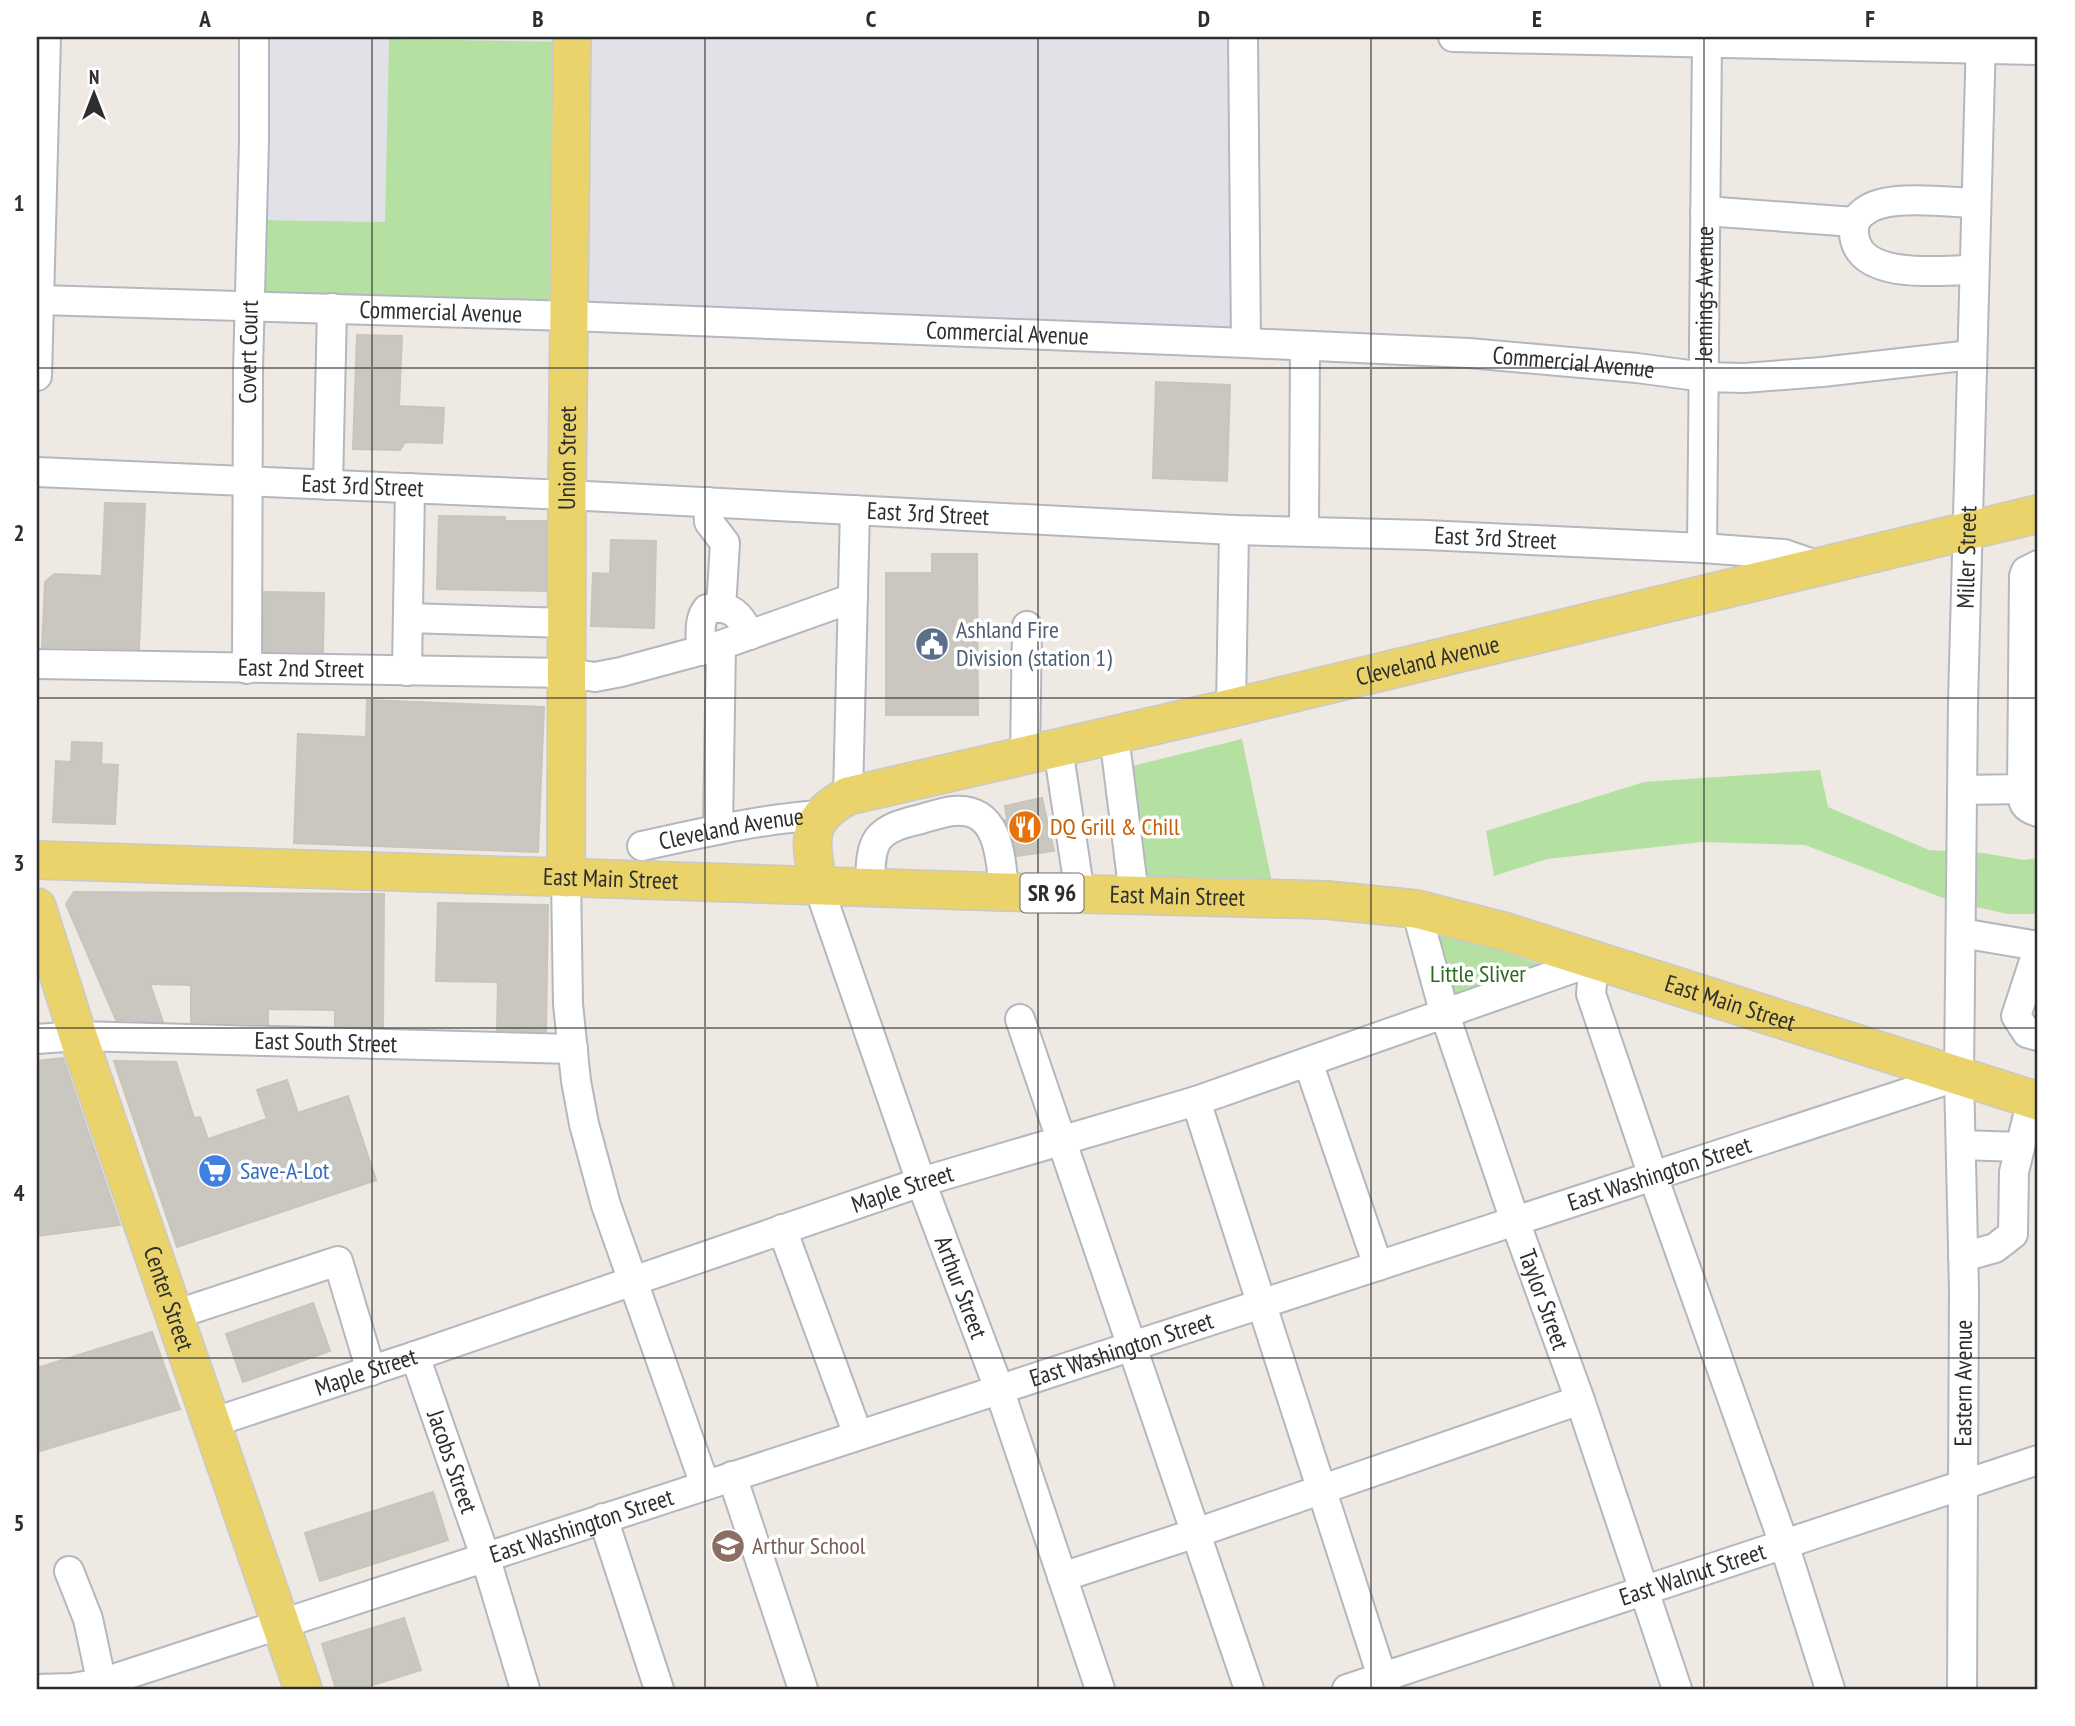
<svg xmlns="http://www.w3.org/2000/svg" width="2075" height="1726" font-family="'PT Sans Narrow',sans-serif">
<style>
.industrial{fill:#e3e1e8}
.green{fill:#b4e1a2}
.building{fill:#cac7c0;stroke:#cac5bb;stroke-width:2}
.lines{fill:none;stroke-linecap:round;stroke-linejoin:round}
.minor-casing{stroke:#b5b7c0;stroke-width:32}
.major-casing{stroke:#c9c9c9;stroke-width:40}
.minor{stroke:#fff;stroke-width:28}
.major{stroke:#ead36a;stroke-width:37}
.grid{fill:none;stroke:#2e2e2e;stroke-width:2;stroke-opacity:0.55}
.labels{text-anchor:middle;stroke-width:7;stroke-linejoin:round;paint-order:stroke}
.shield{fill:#fff;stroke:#6d6d6d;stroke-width:2}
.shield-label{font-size:23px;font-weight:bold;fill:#2e2e2e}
.street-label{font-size:24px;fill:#2e2e2e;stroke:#fff}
.service-label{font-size:24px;fill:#4e5e75;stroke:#fff;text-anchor:start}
.food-label{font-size:24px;fill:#c56008;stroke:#fff;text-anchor:start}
.park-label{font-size:24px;fill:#2b691f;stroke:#fff}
.shop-label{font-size:24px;fill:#366cbe;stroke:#fff;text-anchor:start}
.education-label{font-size:24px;fill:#785e54;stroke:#fff;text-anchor:start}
.neatline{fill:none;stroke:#2e2e2e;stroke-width:2.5}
.grid-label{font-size:23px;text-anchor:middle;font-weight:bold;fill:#2e2e2e}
</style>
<rect width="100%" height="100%" fill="#eee9e2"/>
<path class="industrial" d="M261,37h985l-4,301 -657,-26 -200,-90 -126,-2z"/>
<g class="green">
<path d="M389,39l174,3 -6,269 -299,-7 1,-84 126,2z"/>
<path d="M1242,739l30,143 -127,-6 -17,-109z"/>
<path d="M1820,770l8,37 101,43 54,3 41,7 14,-2v56h-31l-56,-13 -146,-56 -103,-3 -155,17 -53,17 -8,-45 158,-49z"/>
<path d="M1440,930l128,44 -108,38 -25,-71z"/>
</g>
<g class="building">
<path d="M357,335l45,1 -3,70 45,2 -2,35 -37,-1 -5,8 -47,-1z"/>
<path d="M1156,382l74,3 -3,96 -74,-3z"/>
<path d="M105,503l40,1 -6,145 -97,-2 3,-65 9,-8 48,2z"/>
<path d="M439,516l66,1v4h41v70l-109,-2z"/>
<path d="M611,540l45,1 -2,87 -63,-2 2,-53 17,1z"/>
<path d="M932,554h45l1,161h-92v-142h46z"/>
<path d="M264,592l60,1 -1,59 -59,-1z"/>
<path d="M367,700l177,7 -6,145 -244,-9 4,-109 68,3z"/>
<path d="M72,742l30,1 -1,21 17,1 -3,59 -62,-2 3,-61 15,1z"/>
<path d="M1042,798l12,53 -37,5 -6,-23 -6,-13h2l-2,-14z"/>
<path d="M74,892l310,2 -1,133 -48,-1v-16l-67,-1v15l-77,-2v-37l-41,-1 13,38 -47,-2 -50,-116z"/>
<path d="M438,903l110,2 -2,127 -49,-2 1,-48 -62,-1z"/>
<path d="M63,1058l57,167 -83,11v-175z"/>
<path d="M114,1061l62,1 18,56 6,-1 8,22 59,-20 -10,-29 30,-10 11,33 50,-17 28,84 -199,67z"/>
<path d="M313,1303l17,48 -87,31 -17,-48z"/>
<path d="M152,1332l28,77 -143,43v-84z"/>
<path d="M433,1492l15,48 -128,41 -15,-48z"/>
<path d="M404,1618l17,52 -61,19h-24l-14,-45z"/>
</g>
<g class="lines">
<g class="minor-casing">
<g id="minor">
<path d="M1243,37l3,306"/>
<path d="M1453,37l585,13"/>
<path d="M1705,211l149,11"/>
<path d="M1974,270c-36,0 -123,12 -120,-42 1,-13 15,-21 26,-24 25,-7 69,-2 96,-1"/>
<path id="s1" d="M40,300l530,16 676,27 223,10 168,15 67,9 40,1 78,-6 149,-17"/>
<path d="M37,376l9,-339"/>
<path id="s2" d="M37,472l530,23 667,35 192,5 276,13 82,6 35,12"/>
<path d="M328,485l4,-177"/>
<path d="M708,502l1,20 16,21 -4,65"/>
<path d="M1304,531l1,-185"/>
<path id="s3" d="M1702,548l5,-507"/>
<path d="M408,618l159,5"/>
<path d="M701,651c0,-15 -3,-31 6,-42 25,-5 33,6 43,26"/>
<path id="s4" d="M37,664l530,9 28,4 26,-5 100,-27 132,-47"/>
<path id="s5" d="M247,669l1,-299 6,-229v-104"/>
<path d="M407,671l3,-183"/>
<path d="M1231,708l3,-178"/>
<path d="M1114,735l20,160"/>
<path d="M1058,748l22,146"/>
<path d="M1025,755l2,-129"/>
<path d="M2022,789c0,14 2,19 16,23"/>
<path d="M1963,790l59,-1 2,-213 2,-5 12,-6"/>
<path d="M848,796l7,-286"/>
<path d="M718,829l3,-184"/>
<path id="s6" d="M642,846c59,-13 118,-27 179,-31"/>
<path d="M566,878l2,126 8,77 8,43 22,81 99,280"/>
<path id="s7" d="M818,885l103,297 78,207 101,300"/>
<path d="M870,887c1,-15 -1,-35 8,-48 10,-13 28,-16 43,-20 11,-3 22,-7 32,-8 47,-5 48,49 51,81"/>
<path id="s8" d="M1416,909l29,106 70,206 65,179 97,289"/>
<path d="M1961,933l77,13"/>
<path d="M2038,949l-22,67 11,17 11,3"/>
<path d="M1594,961l-3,33 62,182 131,368 46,145"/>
<path d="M1020,1019l229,670"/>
<path id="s9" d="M37,1039l41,-3 495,13"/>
<path d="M1308,1062l70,204"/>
<path d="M1196,1101l190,588"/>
<path d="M1961,1145l58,2"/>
<path d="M782,1229l76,206"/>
<path d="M1963,1257l32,-9 18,-14 1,-62 18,-73"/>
<path d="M174,1315l164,-54 33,110"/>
<path id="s10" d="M415,1356l70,200 40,133"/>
<path id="s11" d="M211,1423l204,-67 506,-174 275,-81 398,-140"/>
<path d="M732,1476l71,213"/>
<path d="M603,1518l56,171"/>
<path d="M69,1571l19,48 15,70"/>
<path d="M1062,1577l134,-44 384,-133"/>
<path id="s12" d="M37,1689l35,-1 29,-5 1858,-607"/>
<path id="s13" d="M1347,1689l691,-229"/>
<path id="s14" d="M1962,1689l2,-399 -5,-214 4,-374 18,-665"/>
</g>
</g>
<g class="major-casing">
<g id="major">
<path id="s15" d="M37,860l967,32 323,8 89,9 90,23 532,169"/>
<path id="s16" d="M566,878l1,-383 5,-458"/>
<path id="s17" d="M818,885c-7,-44 -15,-65 30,-89l383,-88 807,-194"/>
<path id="s18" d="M37,907l41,129 225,653"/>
</g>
</g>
<use href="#minor" class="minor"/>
<use href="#major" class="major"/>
</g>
<path class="grid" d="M372,37v1652M705,37v1652M1038,37v1652M1371,37v1652M1704,37v1652M37,368h2001M37,698h2001M37,1028h2001M37,1358h2001"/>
<defs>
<g id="civic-disc" transform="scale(1.75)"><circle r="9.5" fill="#5c6f8a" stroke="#fff"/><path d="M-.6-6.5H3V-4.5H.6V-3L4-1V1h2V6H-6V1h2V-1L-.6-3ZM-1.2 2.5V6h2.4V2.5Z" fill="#fff"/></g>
<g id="restaurant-disc" transform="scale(1.75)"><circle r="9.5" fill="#e8710a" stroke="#fff"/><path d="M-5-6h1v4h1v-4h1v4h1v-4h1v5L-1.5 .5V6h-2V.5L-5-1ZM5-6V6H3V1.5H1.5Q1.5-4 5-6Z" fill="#fff"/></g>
<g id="supermarket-disc" transform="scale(1.75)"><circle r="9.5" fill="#3f7fe0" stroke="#fff"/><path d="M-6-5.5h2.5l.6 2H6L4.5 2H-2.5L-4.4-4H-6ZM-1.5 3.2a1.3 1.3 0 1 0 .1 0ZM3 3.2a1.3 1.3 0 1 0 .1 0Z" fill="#fff"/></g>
<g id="school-disc" transform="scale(1.75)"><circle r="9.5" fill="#8d6e63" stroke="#fff"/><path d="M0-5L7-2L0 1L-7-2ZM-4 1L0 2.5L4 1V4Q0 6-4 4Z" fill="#fff"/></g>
</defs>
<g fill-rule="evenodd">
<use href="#civic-disc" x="932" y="644"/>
<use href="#restaurant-disc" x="1025" y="827"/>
<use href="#supermarket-disc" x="215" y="1171"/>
<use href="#school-disc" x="728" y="1546"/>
</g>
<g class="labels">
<rect class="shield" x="1020.5" y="873.5" width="63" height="39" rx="5"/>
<g class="shield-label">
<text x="1052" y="901">SR 96</text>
</g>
<g class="street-label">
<text dy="8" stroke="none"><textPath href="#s3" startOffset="254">Jennings Avenue</textPath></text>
<text dy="8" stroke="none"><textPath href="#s1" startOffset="401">Commercial Avenue</textPath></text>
<text dy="8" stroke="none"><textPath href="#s1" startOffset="968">Commercial Avenue</textPath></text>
<text dy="8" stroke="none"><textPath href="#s5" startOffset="317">Covert Court</textPath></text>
<text dy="8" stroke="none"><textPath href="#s1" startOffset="1535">Commercial Avenue</textPath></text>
<text dy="8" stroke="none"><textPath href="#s16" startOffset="420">Union Street</textPath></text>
<text dy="8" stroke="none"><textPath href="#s2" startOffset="326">East 3rd Street</textPath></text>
<text dy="8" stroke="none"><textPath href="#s2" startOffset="892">East 3rd Street</textPath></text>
<text dy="8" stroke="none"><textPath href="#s2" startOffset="1460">East 3rd Street</textPath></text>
<text dy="8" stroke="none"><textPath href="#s14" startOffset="1132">Miller Street</textPath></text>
<text dy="8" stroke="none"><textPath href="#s17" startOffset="700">Cleveland Avenue</textPath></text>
<text dy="8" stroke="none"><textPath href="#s4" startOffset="264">East 2nd Street</textPath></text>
<text dy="8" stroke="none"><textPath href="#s6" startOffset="91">Cleveland Avenue</textPath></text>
<text dy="8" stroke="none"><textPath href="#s15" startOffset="574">East Main Street</textPath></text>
<text dy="8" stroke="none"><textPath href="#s15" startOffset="1141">East Main Street</textPath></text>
<text dy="8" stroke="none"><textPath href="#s15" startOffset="1708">East Main Street</textPath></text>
<text dy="8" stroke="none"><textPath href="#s9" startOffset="289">East South Street</textPath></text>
<text dy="8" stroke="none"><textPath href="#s12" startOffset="1704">East Washington Street</textPath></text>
<text dy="8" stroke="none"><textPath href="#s11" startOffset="730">Maple Street</textPath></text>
<text dy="8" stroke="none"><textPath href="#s7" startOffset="427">Arthur Street</textPath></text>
<text dy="8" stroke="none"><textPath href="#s18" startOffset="413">Center Street</textPath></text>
<text dy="8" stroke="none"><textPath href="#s8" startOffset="411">Taylor Street</textPath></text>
<text dy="8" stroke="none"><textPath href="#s12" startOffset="1138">East Washington Street</textPath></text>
<text dy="8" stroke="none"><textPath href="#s11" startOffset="163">Maple Street</textPath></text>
<text dy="8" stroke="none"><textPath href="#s14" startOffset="306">Eastern Avenue</textPath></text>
<text dy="8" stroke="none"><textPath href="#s10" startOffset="112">Jacobs Street</textPath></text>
<text dy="8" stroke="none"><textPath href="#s12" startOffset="570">East Washington Street</textPath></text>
<text dy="8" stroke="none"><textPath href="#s13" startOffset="364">East Walnut Street</textPath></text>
</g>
<g class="service-label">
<text x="956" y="638">Ashland Fire<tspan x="956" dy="28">Division (station 1)</tspan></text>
</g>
<g class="food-label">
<text x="1050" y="835">DQ Grill &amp; Chill</text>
</g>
<g class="park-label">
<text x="1478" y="982">Little Sliver</text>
</g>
<g class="shop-label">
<text x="240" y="1179">Save-A-Lot</text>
</g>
<g class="education-label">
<text x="752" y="1554">Arthur School</text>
</g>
</g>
<rect width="2075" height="1726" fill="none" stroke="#ffffff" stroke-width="77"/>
<g transform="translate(94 94)" stroke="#ffffff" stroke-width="5" paint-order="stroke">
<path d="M0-5L12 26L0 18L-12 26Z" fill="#2e2e2e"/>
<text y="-10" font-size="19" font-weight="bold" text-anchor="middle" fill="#2e2e2e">N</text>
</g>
<rect x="38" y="38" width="1998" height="1650" class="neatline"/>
<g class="grid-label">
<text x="205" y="27">A</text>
<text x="538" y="27">B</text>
<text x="871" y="27">C</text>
<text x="1204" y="27">D</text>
<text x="1537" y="27">E</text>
<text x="1870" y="27">F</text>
<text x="19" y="211">1</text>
<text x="19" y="541">2</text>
<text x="19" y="871">3</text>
<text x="19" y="1201">4</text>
<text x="19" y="1531">5</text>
</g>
</svg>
